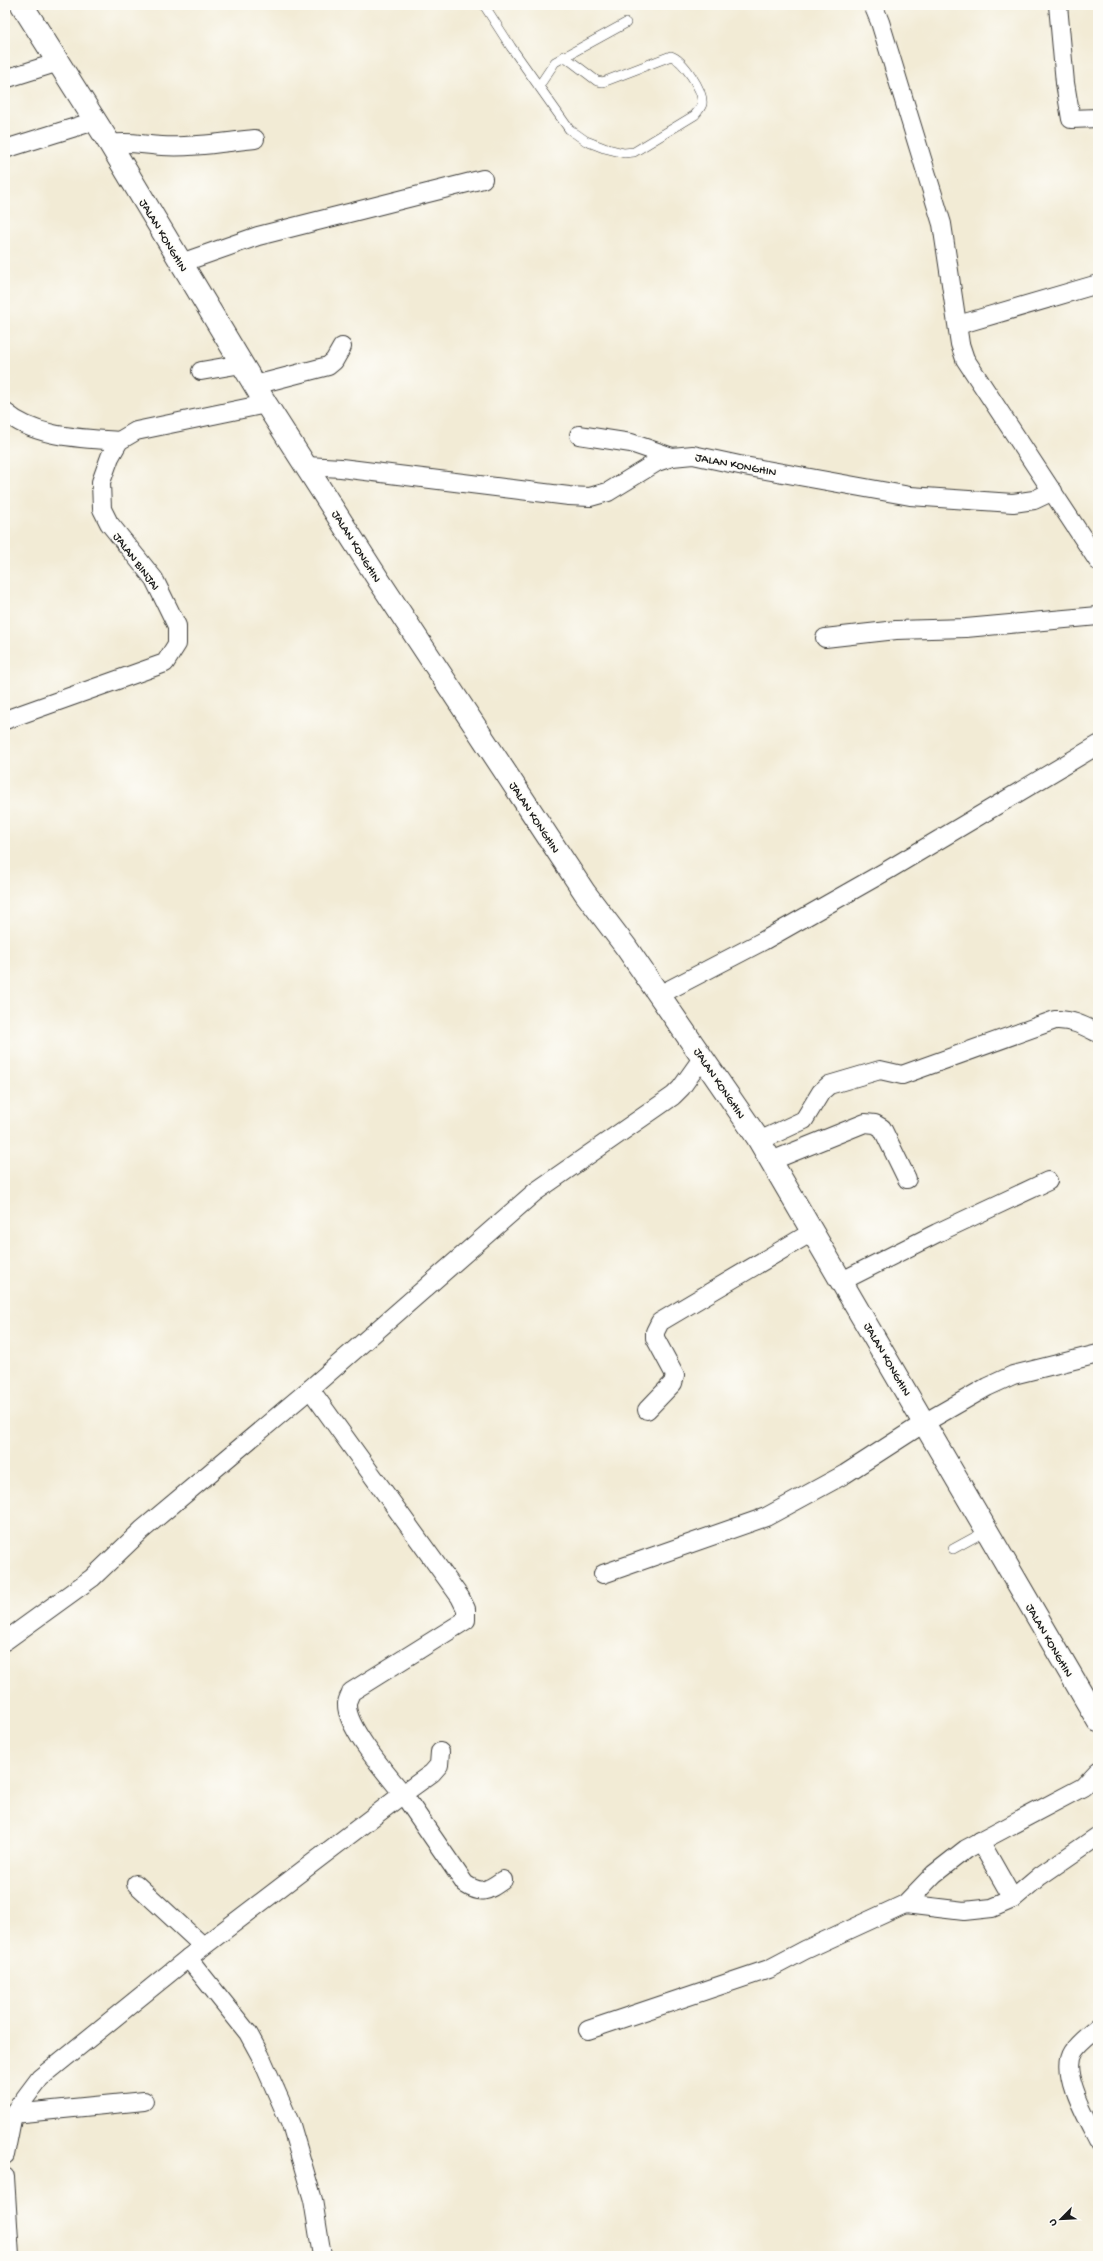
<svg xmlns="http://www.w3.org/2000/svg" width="1103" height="2261" font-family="'Gochi Hand',sans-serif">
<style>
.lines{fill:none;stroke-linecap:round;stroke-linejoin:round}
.lane-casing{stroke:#3c3b38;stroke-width:10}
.street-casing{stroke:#3c3b38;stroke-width:20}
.secondary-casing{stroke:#3c3b38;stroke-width:24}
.lane{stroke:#fff;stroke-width:9}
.street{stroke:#fff;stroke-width:18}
.secondary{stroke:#fff;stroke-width:22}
.labels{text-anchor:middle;stroke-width:3.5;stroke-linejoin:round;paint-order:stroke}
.street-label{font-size:12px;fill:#1c1c1c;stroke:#fdfcf7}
</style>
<rect width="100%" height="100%" fill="#fdfcf7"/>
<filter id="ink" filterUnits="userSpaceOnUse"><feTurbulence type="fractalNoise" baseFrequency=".025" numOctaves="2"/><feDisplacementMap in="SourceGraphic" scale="8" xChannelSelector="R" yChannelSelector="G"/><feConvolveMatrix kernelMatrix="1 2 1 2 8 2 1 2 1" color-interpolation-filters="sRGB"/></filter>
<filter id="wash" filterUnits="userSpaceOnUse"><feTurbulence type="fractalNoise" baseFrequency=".012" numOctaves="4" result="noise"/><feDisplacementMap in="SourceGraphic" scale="16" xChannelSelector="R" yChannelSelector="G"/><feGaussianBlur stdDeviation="0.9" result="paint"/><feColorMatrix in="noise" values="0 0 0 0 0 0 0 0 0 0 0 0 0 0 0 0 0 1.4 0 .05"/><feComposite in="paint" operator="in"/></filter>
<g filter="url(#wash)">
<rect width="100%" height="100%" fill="#f2ebd5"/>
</g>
<g filter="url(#ink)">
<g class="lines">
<g class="lane-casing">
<g id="lane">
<path d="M484,5l27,42 58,82 17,12 18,7 20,5 10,-1 61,-37c2,-3 6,-7 7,-11 2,-13 -19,-44 -31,-48l-68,26 -6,-1 -33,-25"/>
<path d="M539,86l16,-24 71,-39"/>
<path d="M953,1549l33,-18"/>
</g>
</g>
<g class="street-casing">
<g id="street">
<path d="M873,5l7,17 62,202 18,120 5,15 133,202"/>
<path d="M1058,5l7,78 6,36 27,-1"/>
<path d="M5,79l54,-17"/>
<path d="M110,144c21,-3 32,1 52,2 31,2 63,-4 93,-7"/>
<path d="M5,149l90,-28"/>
<path d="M181,263l77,-27 225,-57"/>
<path d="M958,325l140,-41"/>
<path d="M201,371l41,-7"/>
<path d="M255,385l73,-19 6,-5 8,-14"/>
<path d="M5,412c30,26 77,26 114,29"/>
<path d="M579,435l52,8 41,14"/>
<path d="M307,466l34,2 228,28 21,1 18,-5 49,-30 15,-5 21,-2 51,11 166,30 103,7 21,-3 19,-9"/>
<path d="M825,638l71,-8 70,-2 132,-12"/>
<path d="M5,720l160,-57 12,-19v-18l-23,-47 -45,-56 -7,-14 -1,-27 9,-25 9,-16 17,-10 130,-27"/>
<path d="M659,995l104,-54 125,-71 210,-125"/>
<path d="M759,1141l45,-21 17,-28 8,-7 51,-15 22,5 153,-55c16,-1 29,6 43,13"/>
<path d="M771,1161l94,-38 10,1 7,4 25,51"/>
<path d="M842,1281l95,-48 111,-52"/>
<path d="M647,1410l26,-27 2,-8 -20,-37v-6l5,-10 152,-90"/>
<path d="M603,1574l163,-57 79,-43 79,-51 63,-36 26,-12 85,-21"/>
<path d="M5,1641l87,-63 50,-48 168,-141 225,-197 138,-96 8,-8 22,-31"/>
<path d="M440,1752l-1,13 -7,8 -29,21 62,90c17,11 22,7 38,-4"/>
<path d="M980,1841l33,58"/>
<path d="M136,1884l67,62"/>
<path d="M905,1904l59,7 28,-3 21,-9 27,-23 58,-40"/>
<path d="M188,1958l60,75 12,22 31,70 22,75 9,56"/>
<path d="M1098,2027c-8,7 -19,15 -25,24 -14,21 15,70 25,90"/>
<path d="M588,2030l181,-61 36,-19 100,-46 29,-30 32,-25 117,-62 15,-16"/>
<path d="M13,2114l131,-13"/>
<path d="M5,2155l8,-41 27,-36 148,-120 215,-164c-15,-19 -57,-66 -56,-90 0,-4 3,-8 4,-12l115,-72v-11l-6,-12 -150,-208"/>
<path d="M5,2177l5,79"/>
</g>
</g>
<g class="secondary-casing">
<path id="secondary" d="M22,5l88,139 156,260 112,175 207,314 41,54 131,190 341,584"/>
</g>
<use href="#lane" class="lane"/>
<use href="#street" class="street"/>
<use href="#secondary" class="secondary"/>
</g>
</g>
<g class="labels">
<g class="street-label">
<text transform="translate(164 235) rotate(59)" y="4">JALAN KONGHIN</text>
<text transform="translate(736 464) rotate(11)" y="4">JALAN KONGHIN</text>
<text transform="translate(357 546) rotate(58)" y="4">JALAN KONGHIN</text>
<text transform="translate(137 561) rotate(53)" y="4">JALAN BINJAI</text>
<text transform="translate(535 817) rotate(57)" y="4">JALAN KONGHIN</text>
<text transform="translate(720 1083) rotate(56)" y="4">JALAN KONGHIN</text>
<text transform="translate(888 1359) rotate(60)" y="4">JALAN KONGHIN</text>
<text transform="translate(1050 1640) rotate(60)" y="4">JALAN KONGHIN</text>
</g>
</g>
<rect width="1103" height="2261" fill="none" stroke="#fdfcf7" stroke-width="20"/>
<g transform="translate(1061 2219) rotate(246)" stroke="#fdfcf7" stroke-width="3" paint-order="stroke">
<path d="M0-3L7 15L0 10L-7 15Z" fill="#1c1c1c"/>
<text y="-6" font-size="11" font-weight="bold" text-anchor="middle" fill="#1c1c1c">U</text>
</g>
</svg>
